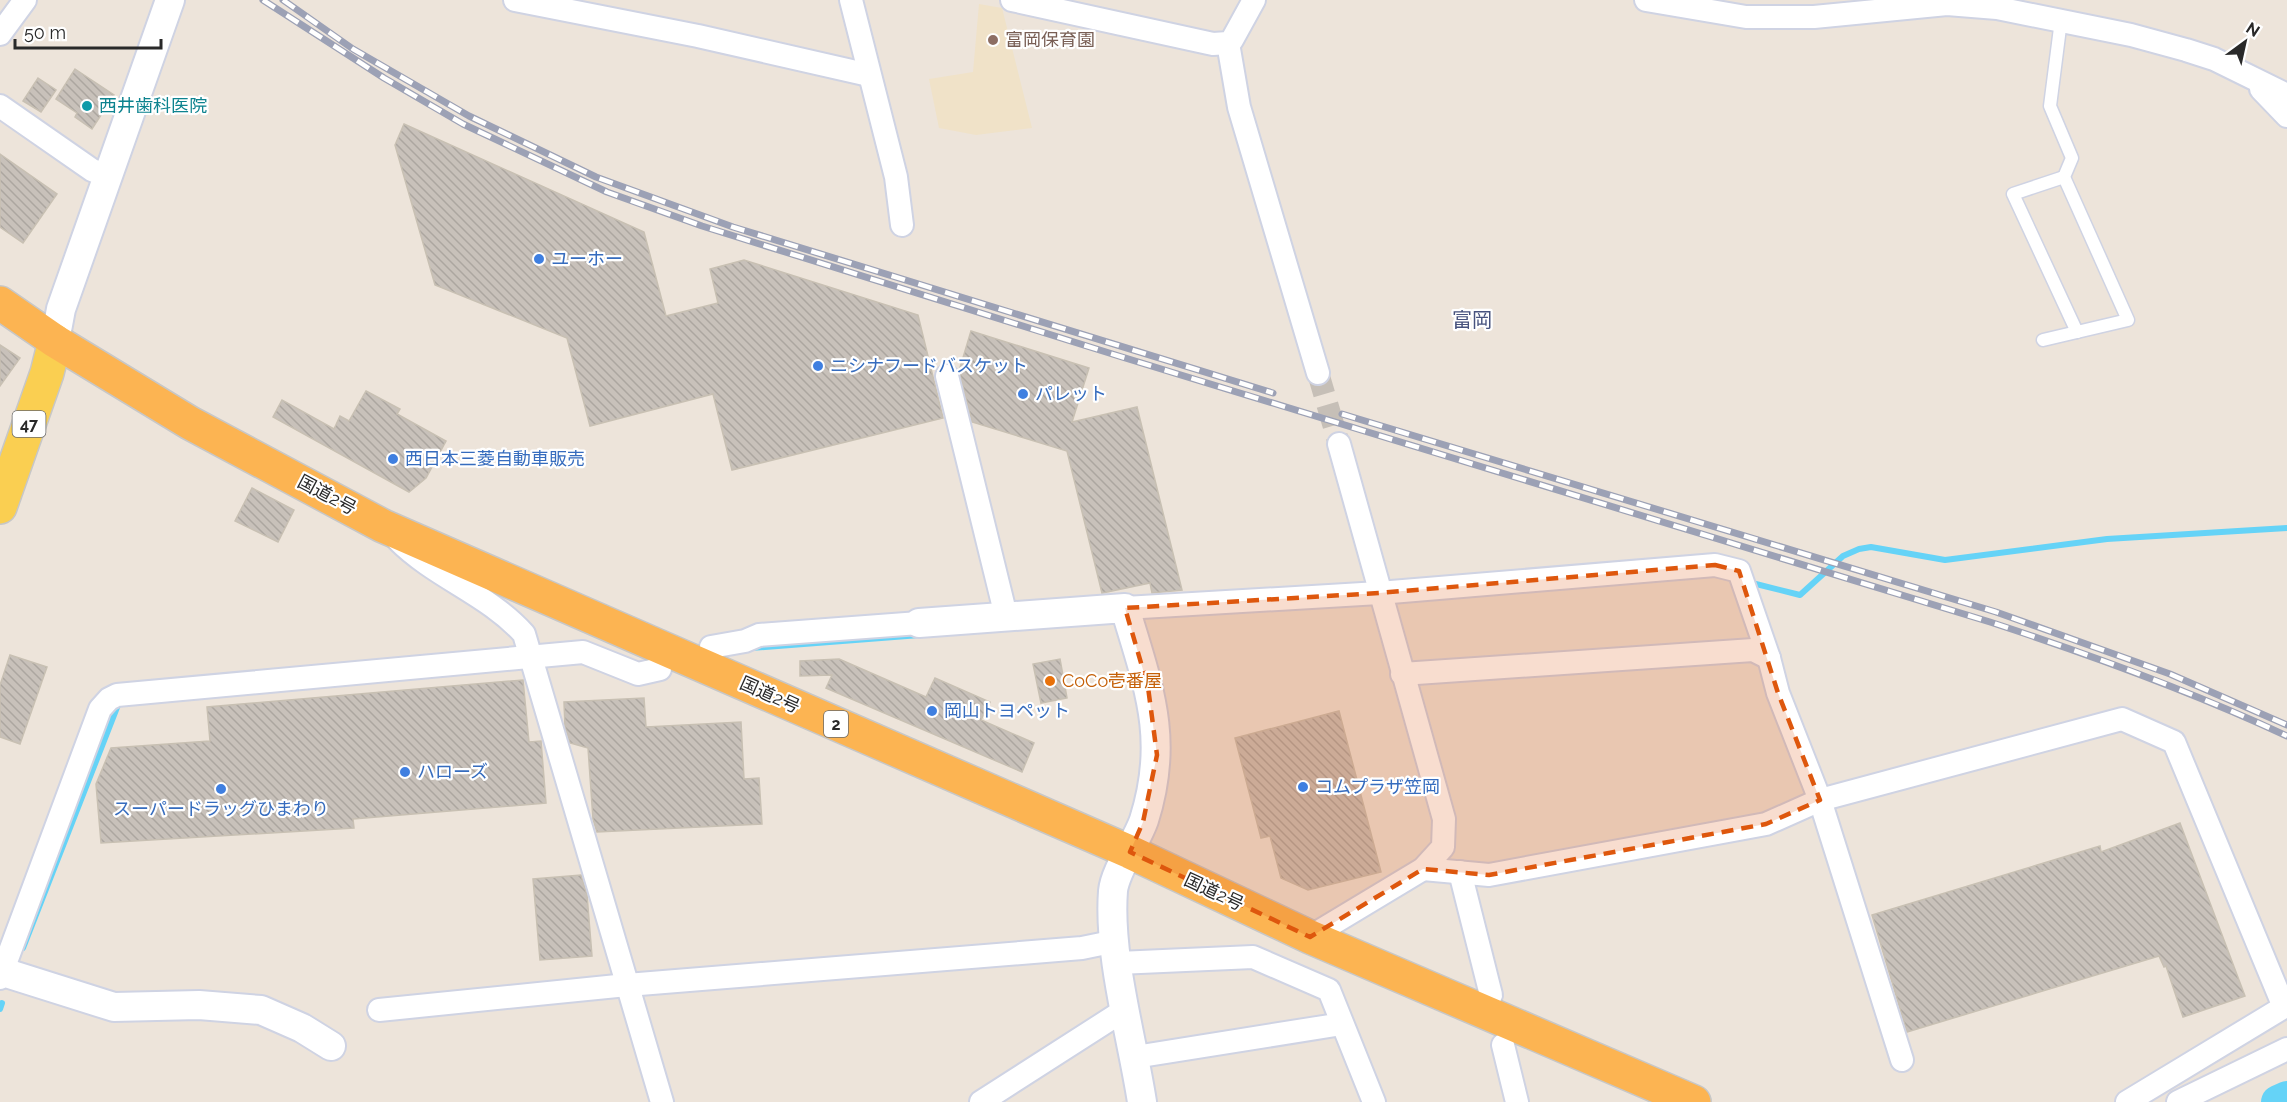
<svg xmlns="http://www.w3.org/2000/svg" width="2287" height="1102" font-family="Raleway,'Noto Sans JP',sans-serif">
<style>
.education{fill:#f0e2c8}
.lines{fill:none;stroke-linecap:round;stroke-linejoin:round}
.stream{stroke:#65d3f7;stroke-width:6}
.river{stroke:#65d3f7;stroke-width:34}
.building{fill:url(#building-back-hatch);stroke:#c8c0b3;stroke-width:1.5}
.minor-tunnel{stroke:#c6bfb7;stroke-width:22;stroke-dasharray:22 11;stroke-linecap:butt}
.service-casing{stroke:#cfd3e3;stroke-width:15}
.minor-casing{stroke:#cfd3e3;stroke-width:26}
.tertiary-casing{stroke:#cfd3e3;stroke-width:32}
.primary-casing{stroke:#c7c7c7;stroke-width:36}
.trunk-casing{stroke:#c7c7c7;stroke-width:36}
.service{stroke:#fff;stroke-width:12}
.minor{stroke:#fff;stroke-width:22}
.tertiary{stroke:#fff;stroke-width:28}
.primary{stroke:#facf51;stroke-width:33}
.trunk{stroke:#fcb452;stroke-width:33}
.rail-casing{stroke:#9ca1b5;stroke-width:7}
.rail{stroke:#fff;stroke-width:4.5;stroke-dasharray:14;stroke-linecap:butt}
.marked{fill:#de570d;fill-opacity:0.2;stroke:#de570d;stroke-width:4.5;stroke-dasharray:12 8;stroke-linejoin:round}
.education-dot{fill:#8d6e63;stroke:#fff;stroke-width:2}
.culture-dot{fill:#0f9aa8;stroke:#fff;stroke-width:2}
.shop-dot{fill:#3f7fe0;stroke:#fff;stroke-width:2}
.food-dot{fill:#e8710a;stroke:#fff;stroke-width:2}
.labels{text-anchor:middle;stroke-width:4.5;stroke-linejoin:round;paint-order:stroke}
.shield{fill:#fff;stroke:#696969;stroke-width:1.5}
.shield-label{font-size:16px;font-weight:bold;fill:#292929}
.education-label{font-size:18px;fill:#785e54;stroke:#fff;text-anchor:start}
.culture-label{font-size:18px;fill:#0d838f;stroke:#fff;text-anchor:start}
.shop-label{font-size:18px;fill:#366cbe;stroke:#fff;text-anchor:start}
.street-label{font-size:18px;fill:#292929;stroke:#fff}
.food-label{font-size:18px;fill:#c56008;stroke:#fff;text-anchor:start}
.neighbourhood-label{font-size:20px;fill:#47527d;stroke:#fff}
</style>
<defs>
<pattern id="building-back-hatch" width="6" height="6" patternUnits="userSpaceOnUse" patternTransform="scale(1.5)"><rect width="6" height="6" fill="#c8c1ba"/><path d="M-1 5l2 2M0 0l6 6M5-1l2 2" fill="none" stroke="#aca6a0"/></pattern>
</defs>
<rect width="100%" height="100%" fill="#ede4da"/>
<path class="education" d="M979,4l23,4 30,120 -56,7 -37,-7 -10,-49 44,-7z"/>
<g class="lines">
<g class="stream">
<path d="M1748,582l52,13 43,-39 16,-7 12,-2 74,13 162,-21 180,-11"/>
<path d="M751,648l169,-13"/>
<path d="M23,948l95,-243 3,-1"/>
<path d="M0,1009l2,-6"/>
</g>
<path class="river" d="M2278,1102l9,-4"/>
</g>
<g class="building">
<path d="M75,69l39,26 -22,34 -17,-12 2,-4 -21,-14z"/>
<path d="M38,78l18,12 -15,22 -18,-11z"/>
<path d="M404,124l240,108 22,84 52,-13 -8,-34 34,-9 174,55 25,103 -211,52 -19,-76 -123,32 -23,-88 -132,-53 -40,-140z"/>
<path d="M0,154l57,40 -34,49 -23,-16z"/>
<path d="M971,331l118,37 -17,54 65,-15 45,183 -30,3 -2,-10 -48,10 -35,-142 -95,-29 -13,-51z"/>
<path d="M0,345l20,13 -20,28z"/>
<path d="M366,391l34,18 -3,5 49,27 -20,37 -17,14 -136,-75 9,-17 52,29 6,-13 9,5z"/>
<path d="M252,488l42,22 -16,32 -43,-21z"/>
<path d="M10,655l37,12 -27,77 -20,-7v-52z"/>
<path d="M839,659l87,38 9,-19 55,24 -9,18 53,23 -12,29 -196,-84 6,-13 -32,1v-15z"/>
<path d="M1060,659l7,39 -26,5 -8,-39z"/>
<path d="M523,680l6,62 12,-1 5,62 -193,16 1,9 -253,15 -5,-59 15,-36 99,-7 -3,-34z"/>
<path d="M644,698l2,29 95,-5 3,57 15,-1 3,46 -165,8 -4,-13 -5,-71 -18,-5 -5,-16 -1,-25z"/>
<path d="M1339,711l42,161 -73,18 -27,-12 -11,-42 -9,2 -26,-100z"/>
<path d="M2180,823l65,173 -62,21 -17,-51 -2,1 -5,-11 -252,76 -35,-117 228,-69 1,6z"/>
<path d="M581,875l6,20 5,61 -52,4 -7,-81z"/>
</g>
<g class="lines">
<path class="minor-tunnel" d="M1318,373l21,71"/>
<g class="service-casing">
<g id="service">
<path d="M2064,177l-51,17 64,138"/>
<path d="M2043,340l85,-20 -64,-143 8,-19 -22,-52 11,-86"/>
</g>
</g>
<g class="minor-casing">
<g id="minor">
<path d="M515,0l183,36 171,39"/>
<path d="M851,0l45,177 6,48"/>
<path d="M1012,0l201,44 15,-1 4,-3 22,-40"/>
<path d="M1646,0l100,17h68l133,-13 50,4 134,27 55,15 28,9 73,36"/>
<path d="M0,34l25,-34"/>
<path d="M1228,43l11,64 79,266"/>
<path d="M2261,89l26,27"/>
<path d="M0,106l92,64 17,7"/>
<path d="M947,376l59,240"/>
<path d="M398,540c38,38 90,54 126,94l138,468"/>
<path d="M1125,608l254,-15 336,-28 24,6 30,87 9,35 42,107 82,260"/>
<path d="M711,647l34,-6 14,-6 160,-12"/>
<path d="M1402,674l351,-24 16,8"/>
<path d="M1423,869l66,6 277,-51 54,-24 302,-81 52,23 110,265 -157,95"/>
<path d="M1460,872l31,123"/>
<path d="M1310,937l113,-68 20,-22 1,-28 -105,-375"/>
<path d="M1118,963l135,-6 76,33 45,112"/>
<path d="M0,978l100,-269 9,-10 8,-4 466,-43 55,22 22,-5"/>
<path d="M379,1010l248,-25 455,-37 34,-7"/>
<path d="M1503,1045l14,57"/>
<path d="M1135,1057l207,-33"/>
<path d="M981,1102l145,-93"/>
<path d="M2178,1102l109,-53"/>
</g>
</g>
<g class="tertiary-casing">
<g id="tertiary">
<path d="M55,341l6,-32 109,-309"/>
<path d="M919,623l206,-15c23,78 45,130 19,212 -7,21 -29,50 -31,71 -5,65 19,146 29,211"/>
<path d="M0,971l114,36 85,-2 62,5 41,18 29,18"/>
</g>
</g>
<g class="primary-casing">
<path id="primary" d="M0,507l47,-134 8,-32"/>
</g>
<g class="trunk-casing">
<path id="trunk" d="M0,303l55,38 135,82 193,103 747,326 180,85 384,165"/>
</g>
<use href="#service" class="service"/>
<use href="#minor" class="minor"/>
<use href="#tertiary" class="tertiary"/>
<use href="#primary" class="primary"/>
<use href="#trunk" class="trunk"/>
<g class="rail-casing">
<g id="rail">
<path d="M263,0l121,78 79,46 144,68 95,34 420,131 868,265c101,33 201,69 297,114"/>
<path d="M283,0l70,49 116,67 127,61 137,50 540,166"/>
<path d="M1342,414l654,198 174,62 117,51"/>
</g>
</g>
<use href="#rail" class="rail"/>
</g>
<path class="marked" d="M1715,565l24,6 39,122 42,107 -54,24 -277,51 -66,-6 -113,68 -180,-85 13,-30 14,-67 -9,-68 -23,-79 254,-15z"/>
<circle class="education-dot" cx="993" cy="40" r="6"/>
<circle class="culture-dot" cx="87" cy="106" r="6"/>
<g class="shop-dot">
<circle cx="539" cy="259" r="6"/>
<circle cx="818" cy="366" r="6"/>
<circle cx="1023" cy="394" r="6"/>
<circle cx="393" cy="459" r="6"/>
<circle cx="932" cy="711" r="6"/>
<circle cx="405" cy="772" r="6"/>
<circle cx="1303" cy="787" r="6"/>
<circle cx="221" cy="789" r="6"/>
</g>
<circle class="food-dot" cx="1050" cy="681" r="6"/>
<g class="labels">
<g class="shield">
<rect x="12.5" y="411" width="33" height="26" rx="4.5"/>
<rect x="824" y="711" width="24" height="26" rx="4.5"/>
</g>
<g class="shield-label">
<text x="29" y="430">47</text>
<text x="836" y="730">2</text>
</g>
<g class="education-label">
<text x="1005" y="46">富岡保育園</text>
</g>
<g class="culture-label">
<text x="99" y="112">西井歯科医院</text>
</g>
<g class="shop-label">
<text x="551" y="265">ユーホー</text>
<text x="830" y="372">ニシナフードバスケット</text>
<text x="1035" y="400">パレット</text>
<text x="405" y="465">西日本三菱自動車販売</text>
<text x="944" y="717">岡山トヨペット</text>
<text x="417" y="778">ハローズ</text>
<text x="1315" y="793">コムプラザ笠岡</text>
<text x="221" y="815" text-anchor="middle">スーパードラッグひまわり</text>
</g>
<g class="street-label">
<text transform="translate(327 495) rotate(28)" y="6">国道2号</text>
<text transform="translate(770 695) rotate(24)" y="6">国道2号</text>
<text transform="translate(1214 892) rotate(25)" y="6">国道2号</text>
</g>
<g class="food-label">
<text x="1062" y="687">CoCo壱番屋</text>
</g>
<g class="neighbourhood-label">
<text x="1472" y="327">富岡</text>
</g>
</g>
<g transform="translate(2245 42) rotate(33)" stroke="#ffffff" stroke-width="4.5" paint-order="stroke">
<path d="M0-4.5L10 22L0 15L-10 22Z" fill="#292929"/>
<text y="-9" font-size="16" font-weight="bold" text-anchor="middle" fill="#292929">N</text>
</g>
<path d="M15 39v9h146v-9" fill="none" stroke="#292929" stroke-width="3"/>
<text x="24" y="39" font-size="18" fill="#292929" stroke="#ffffff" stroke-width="4.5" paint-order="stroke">50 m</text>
</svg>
